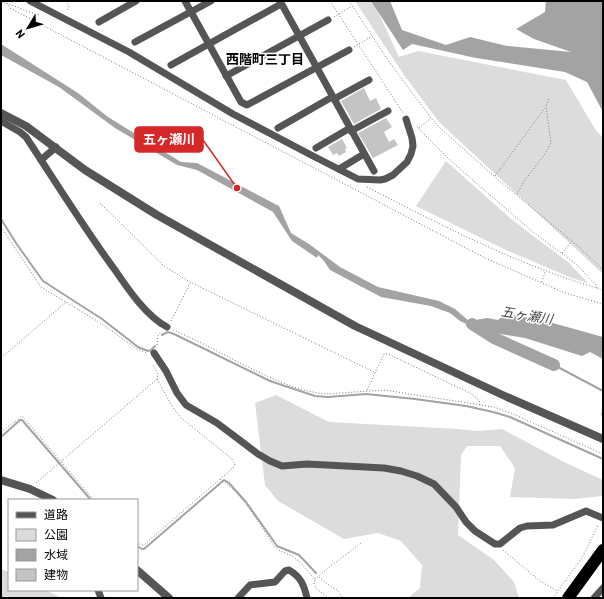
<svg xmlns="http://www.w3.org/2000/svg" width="604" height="599" font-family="Barlow,'Noto Sans JP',sans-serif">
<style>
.green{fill:#dcdcdc}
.water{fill:#a3a3a3}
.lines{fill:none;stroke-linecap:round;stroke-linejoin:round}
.stream{stroke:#a3a3a3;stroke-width:2}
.river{stroke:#a3a3a3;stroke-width:12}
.building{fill:#c4c4c4}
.path{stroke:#777;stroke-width:1;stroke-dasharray:1 2;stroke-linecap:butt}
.minor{stroke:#555;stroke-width:7}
.tertiary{stroke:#555;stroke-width:8}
.motorway{stroke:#000;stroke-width:12}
.labels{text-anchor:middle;stroke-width:3;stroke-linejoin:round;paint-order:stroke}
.neighbourhood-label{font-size:13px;font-weight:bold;fill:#000;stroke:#fff}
.water-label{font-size:13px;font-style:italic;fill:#444;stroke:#fff}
.leader{fill:none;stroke:#d62828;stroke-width:1.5}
.callout-dot{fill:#d62828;stroke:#fff;stroke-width:1.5}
.callout{fill:#d62828;stroke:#d62828;stroke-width:1.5}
.callout-label{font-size:13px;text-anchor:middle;font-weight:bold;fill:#fff}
</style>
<rect width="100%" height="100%" fill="#fff"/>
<g class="green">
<path d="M355,1h18l26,56 19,-6 148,29 29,49 8,9v136l-164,-152 -35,-47z"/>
<path d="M446,161l65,58 58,44 19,20 -16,-5 -66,-28 -90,-44z"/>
<path d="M276,395l53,27 129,7 18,2 26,-2 64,34 37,17v16l-30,3 -63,-2 5,-29 -15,-22h-33l-6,9 -3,80 36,25 20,22 5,16h-111l12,-10 2,-23 -21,-24 -23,-8 -34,6 -66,-38 -13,-16 -10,-82z"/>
<path d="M1,569l8,3v18h37l15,8h-60z"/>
</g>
<g class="water">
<path d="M371,1h19l12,29 44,15 24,-8 37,9 64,6 -37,-13 -18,-10 29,-17 1,-11h57v111l-16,-30 -22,-10 -89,-14 -64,-14 -9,6z"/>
<path d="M1,44l77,49 30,24 73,45 16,1 82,43 12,27 18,11 31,23 38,20 61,14 16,8 14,12 18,-3 11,2 7,-6 37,6 61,17v22l-13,-7 -8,4 -57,-18 -31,-5 -23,-7 -11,-5 -10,-8 -19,-7 -50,-9 -51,-27 -6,-9 -6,-6 -1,3 -25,-17 -19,-29 -76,-42 -20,-5 -62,-37 -56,-41 -58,-32z"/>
</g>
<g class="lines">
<g class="stream">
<path d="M1,219l15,24 27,38 59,38 36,28 10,4 3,-1 4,-4"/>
<path d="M162,335l6,-3 6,2 96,47 45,15 13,1 38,-3 49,5 51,7 27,6 17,5 93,42"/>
<path d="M554,365l49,26"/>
<path d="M602,414l1,-1"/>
<path d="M1,437l19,-17h2l69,80"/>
<path d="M137,546l5,3h2l80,-69 5,3 17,19 31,44 22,9 17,18"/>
</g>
<path class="river" d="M472,324l22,14 60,27"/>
</g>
<g class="building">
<path d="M364,88l6,13 6,-3 5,11 -27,15 -13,-23z"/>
<path d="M386,118l6,9 -8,5 5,10 5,-3 4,6 -25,13 -15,-25z"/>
<path d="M342,139l5,9 -2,1 1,3 -7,4 -2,-3 -4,2 -5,-8z"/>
</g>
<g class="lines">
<g class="path">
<path d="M1,1l26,10 13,4"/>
<path d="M66,1l3,5 -2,5"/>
<path d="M330,1l73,112"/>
<path d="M349,1l41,62 41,55 9,10 55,49 84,70 24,23"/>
<path d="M7,3l3,5 475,250 80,35 38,11"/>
<path d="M334,17l18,-11"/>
<path d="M354,47l18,-11"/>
<path d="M419,128l12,-10"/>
<path d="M495,176l50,-68"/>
<path d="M367,187c74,38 149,77 230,101l-1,-3 -20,-21 -43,-32 -81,-70 -36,-36"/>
<path d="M517,194l8,-14 20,-26 6,-11 -5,-37 3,-8"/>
<path d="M100,203l64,63 26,16 186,91"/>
<path d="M1,227l40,60 61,37 35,25 10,4"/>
<path d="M562,253l9,-11"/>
<path d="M542,282l3,-10"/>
<path d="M597,288l6,3"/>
<path d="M171,321l19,-38"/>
<path d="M173,330c21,9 41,19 61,30 29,14 59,31 92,34l58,-4 110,17 19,7 90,40"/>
<path d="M157,345l1,-9 3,-4"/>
<path d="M1,358l65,-56"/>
<path d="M367,390l17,-36h4l82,39 9,7 1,5"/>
<path d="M1,432l21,-16 72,84"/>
<path d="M220,479c23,14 40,47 55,68 5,5 11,6 17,9 9,6 16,15 23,24l-1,3 2,5 12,10"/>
<path d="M36,483l121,-104 1,-4 -5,-10"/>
<path d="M137,542l4,3h3l90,-78 1,-3 -4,-6 -50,-40 -9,-12 -15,-27"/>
<path d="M503,550l37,31 17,10"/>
<path d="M319,577l11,9 7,4 6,8"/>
<path d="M315,579l12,-10 34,-26"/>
<path d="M553,598l30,-42 15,-31"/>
</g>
<g class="minor">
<path d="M30,1l99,51 104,62 80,42 45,23 22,1 5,-1 8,-4 14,-13 4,-8 2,-8 -1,-8 -6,-19"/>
<path d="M185,1l56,101 6,3 102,-55"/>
<path d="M280,1l94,170"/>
<path d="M99,22l37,-21"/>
<path d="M135,42l76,-41"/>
<path d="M171,65l110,-61"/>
<path d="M226,76l102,-56"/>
<path d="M334,99l35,-19"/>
<path d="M1,121l19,11 6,5 15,23"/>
<path d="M278,128l54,-31"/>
<path d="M351,131l37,-20"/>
<path d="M56,147l-15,13c24,37 48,75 74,110 13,19 31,46 52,57"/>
<path d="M316,148l34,-20"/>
<path d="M339,169l25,-15"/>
<path d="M154,353l12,18 11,22 9,12 31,18 41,31 12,7 12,5 25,-2 77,4 17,3 16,5 17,8 22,23 10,15 9,9 20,13h5l20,-16 7,-2 26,-1 33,-14 17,7"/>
<path d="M98,590l3,8"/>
<path d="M238,598l12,-13 25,-3 10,-11 4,-1c12,7 15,15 18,28"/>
<path d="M594,598l9,-10"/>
</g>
<g class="tertiary">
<path d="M1,113l25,13 59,44 72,45 198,111 152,71 96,42"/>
<path d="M1,480l29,9 23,11"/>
<path d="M137,570l32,28"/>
</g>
<path class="motorway" d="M568,598l35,-48"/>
</g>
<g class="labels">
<g class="neighbourhood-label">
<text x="265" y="64">西階町三丁目</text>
</g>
<g class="water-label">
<text transform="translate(527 315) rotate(9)" y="5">五ヶ瀬川</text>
</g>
</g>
<path class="leader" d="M237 188L203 140"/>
<circle class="callout-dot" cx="237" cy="188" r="4"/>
<rect class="callout" x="135" y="127" width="68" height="25" rx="4"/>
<g class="callout-label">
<text x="169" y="144">五ヶ瀬川</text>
</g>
<rect width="604" height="599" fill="none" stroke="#000000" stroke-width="4"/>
<rect x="8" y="499" width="130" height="92" fill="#ffffff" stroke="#999999"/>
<rect x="16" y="512" width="20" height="6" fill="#555555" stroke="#999999"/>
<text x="44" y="519" font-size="12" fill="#000000">道路</text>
<rect x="16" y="529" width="20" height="12" fill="#dcdcdc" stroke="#999999"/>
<text x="44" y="539" font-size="12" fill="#000000">公園</text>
<rect x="16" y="549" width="20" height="12" fill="#a3a3a3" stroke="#999999"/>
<text x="44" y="559" font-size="12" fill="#000000">水域</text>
<rect x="16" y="569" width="20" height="12" fill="#c4c4c4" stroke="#999999"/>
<text x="44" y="579" font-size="12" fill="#000000">建物</text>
<g transform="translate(28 28) rotate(232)" stroke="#ffffff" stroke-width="3" paint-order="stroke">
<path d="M0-3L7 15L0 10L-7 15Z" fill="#000000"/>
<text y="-6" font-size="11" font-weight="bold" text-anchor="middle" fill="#000000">N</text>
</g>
</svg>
